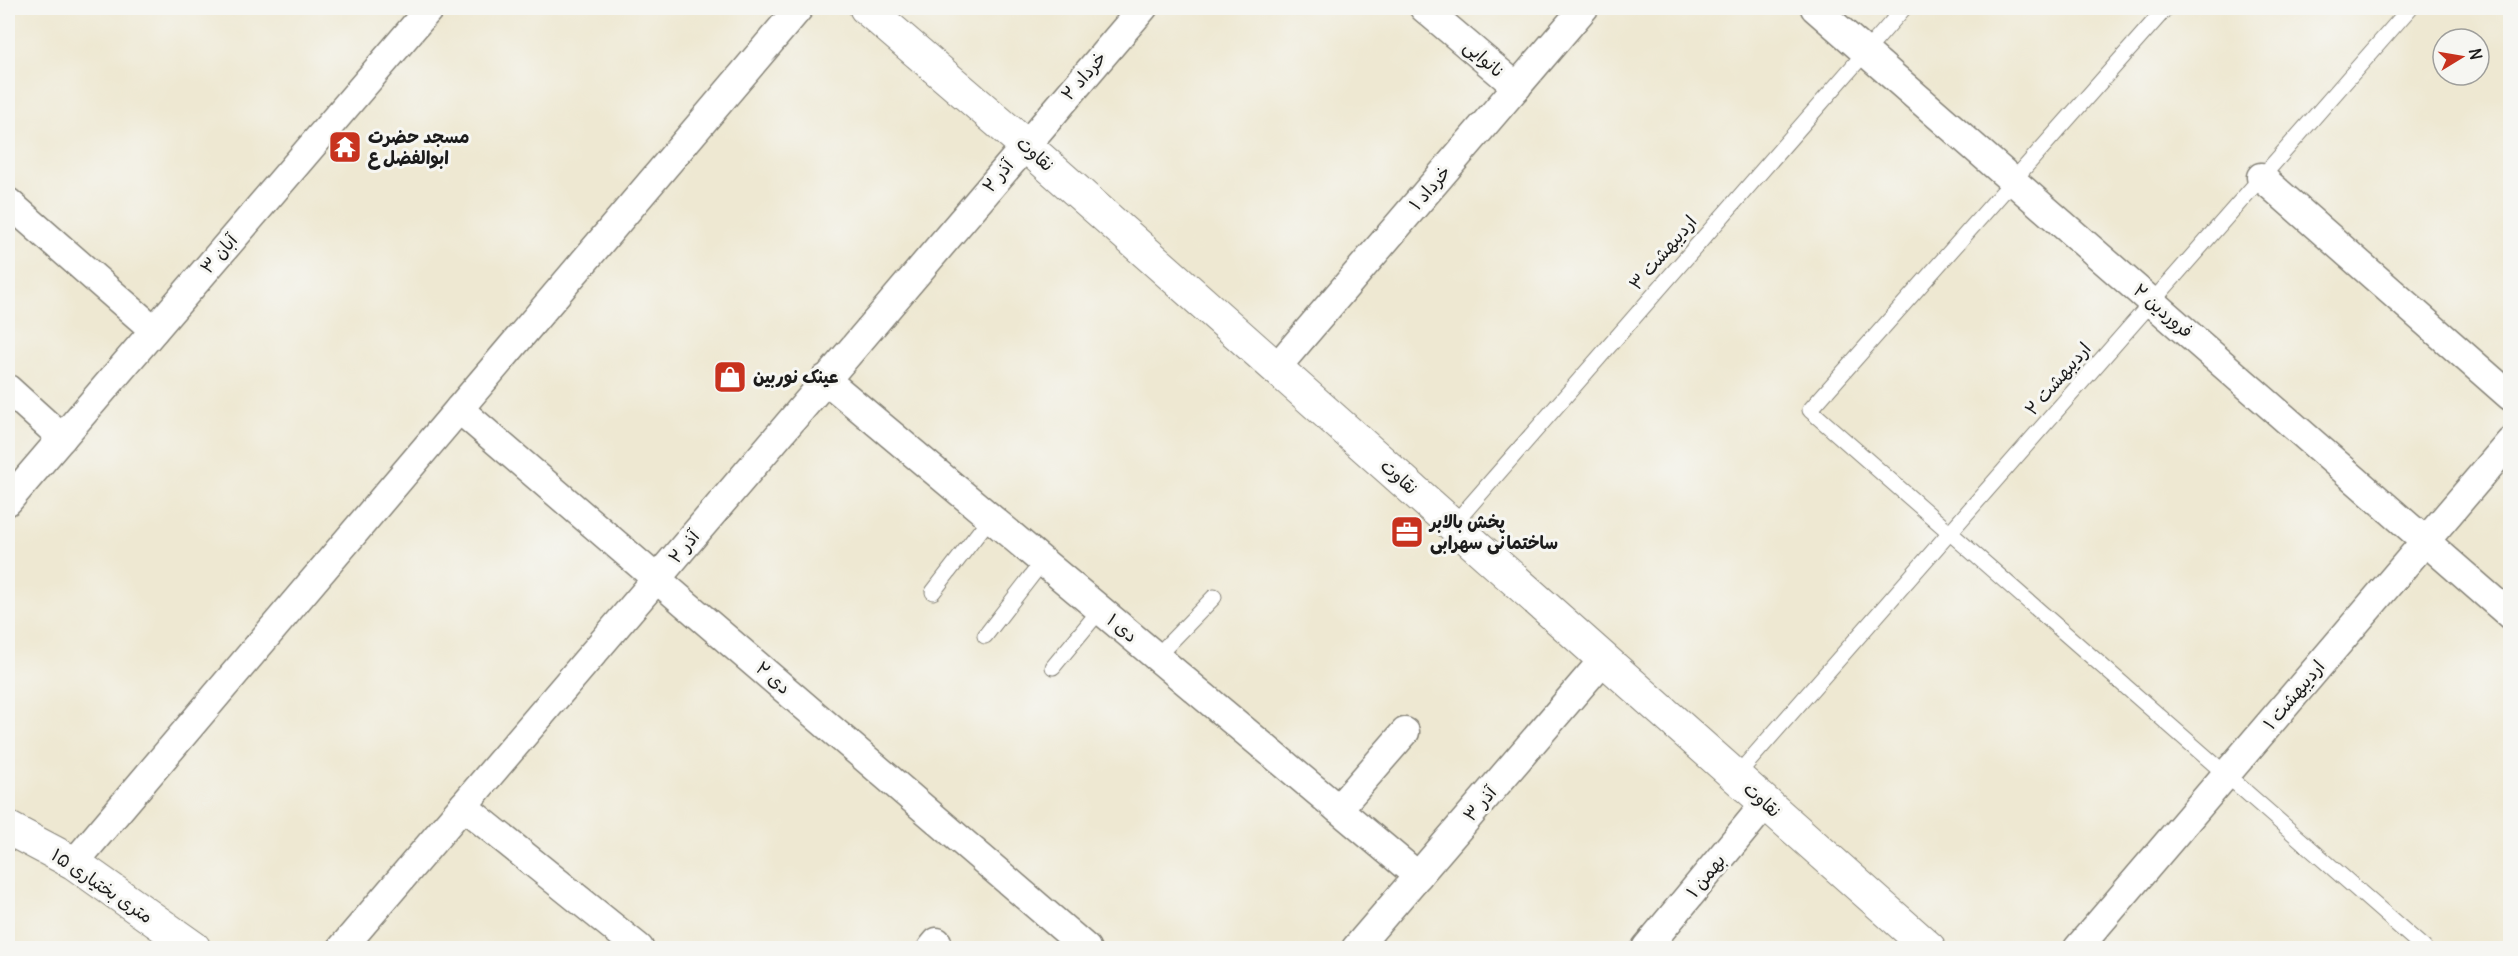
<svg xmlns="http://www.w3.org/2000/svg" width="2518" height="956" font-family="Delius,'Playpen Sans Arabic',sans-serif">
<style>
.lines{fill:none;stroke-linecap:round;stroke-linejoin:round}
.lane-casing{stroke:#858277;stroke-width:17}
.street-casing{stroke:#858277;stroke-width:31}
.secondary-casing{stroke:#858277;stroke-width:35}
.lane{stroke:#fff;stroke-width:15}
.street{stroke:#fff;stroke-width:28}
.secondary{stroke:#fff;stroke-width:33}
.labels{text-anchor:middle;stroke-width:6;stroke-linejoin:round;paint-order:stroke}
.street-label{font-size:18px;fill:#1c1c1c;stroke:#f6f6f2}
.poi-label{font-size:18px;font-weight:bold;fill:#1c1c1c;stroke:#f6f6f2;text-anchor:start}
</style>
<rect width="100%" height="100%" fill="#f6f6f2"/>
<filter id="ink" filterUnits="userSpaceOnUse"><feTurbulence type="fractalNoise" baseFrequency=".0167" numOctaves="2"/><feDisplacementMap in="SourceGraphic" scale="12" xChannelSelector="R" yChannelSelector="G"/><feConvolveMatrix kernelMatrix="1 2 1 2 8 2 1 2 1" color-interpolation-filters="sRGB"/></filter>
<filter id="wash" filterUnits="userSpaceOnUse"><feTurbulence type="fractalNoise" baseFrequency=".008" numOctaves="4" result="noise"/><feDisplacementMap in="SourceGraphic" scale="24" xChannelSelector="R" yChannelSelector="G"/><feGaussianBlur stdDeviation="1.35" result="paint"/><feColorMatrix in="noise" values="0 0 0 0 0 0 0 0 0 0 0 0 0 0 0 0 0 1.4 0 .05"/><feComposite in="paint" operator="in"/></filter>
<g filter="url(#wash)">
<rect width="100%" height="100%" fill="#eee8d2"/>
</g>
<g filter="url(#ink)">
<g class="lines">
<g class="lane-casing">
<g id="lane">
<path d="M2166,8l-356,402 614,538"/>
<path d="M1453,525l451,-517"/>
<path d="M933,592l57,-74"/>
<path d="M985,636l58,-75"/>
<path d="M1156,657l58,-60"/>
<path d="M1053,667l47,-57"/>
<path d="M1736,776l674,-768"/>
</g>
</g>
<g class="street-casing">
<g id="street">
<path d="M1424,8l93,79"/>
<path d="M1815,8l695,607"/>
<path d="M2261,177l249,219"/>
<path d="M8,202l146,128"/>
<path d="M1276,368l308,-360"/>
<path d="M825,379l593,497"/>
<path d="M8,389l54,49"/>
<path d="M459,409l627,539"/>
<path d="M8,501l422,-493"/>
<path d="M463,806l176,142"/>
<path d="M1338,809l67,-77"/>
<path d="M74,863l725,-855"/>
<path d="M342,948l801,-940"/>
<path d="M932,948l5,-6"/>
<path d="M1356,948l248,-289"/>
<path d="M1646,948l120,-145"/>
<path d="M2078,948l432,-506"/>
</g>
</g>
<g class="secondary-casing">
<g id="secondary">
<path d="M866,8l158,136 905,804"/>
<path d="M8,828l66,35 120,85"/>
</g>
</g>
<use href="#lane" class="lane"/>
<use href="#street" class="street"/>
<use href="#secondary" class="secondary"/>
</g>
</g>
<defs>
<g id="temple-square" transform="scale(1.725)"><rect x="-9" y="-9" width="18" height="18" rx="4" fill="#c8321e" stroke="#f6f6f2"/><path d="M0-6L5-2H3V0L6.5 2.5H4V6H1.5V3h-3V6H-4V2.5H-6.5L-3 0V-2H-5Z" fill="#fff"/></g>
<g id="shop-square" transform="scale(1.725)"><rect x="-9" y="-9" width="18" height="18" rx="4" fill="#c8321e" stroke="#f6f6f2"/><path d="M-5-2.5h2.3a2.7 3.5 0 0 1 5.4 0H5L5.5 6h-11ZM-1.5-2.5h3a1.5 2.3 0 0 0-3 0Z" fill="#fff"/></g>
<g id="office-square" transform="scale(1.725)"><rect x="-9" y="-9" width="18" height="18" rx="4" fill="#c8321e" stroke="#f6f6f2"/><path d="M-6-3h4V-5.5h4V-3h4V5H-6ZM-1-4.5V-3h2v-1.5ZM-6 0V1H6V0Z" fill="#fff"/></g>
</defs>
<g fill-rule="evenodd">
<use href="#temple-square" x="345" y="147"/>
<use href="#shop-square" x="730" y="377"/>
<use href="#office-square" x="1407" y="532"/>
</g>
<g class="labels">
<g class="street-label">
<text transform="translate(1484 59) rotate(41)" y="6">نانوایی</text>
<text transform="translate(1084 76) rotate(-49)" y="6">خرداد ۲</text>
<text transform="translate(1035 154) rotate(41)" y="6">نقاوت</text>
<text transform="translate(998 176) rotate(-50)" y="6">آذر ۲</text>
<text transform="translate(1430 188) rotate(-49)" y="6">خرداد ۱</text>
<text transform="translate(1663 253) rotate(-49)" y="6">اردیبهشت ۳</text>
<text transform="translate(219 254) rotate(-49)" y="6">آبان ۳</text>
<text transform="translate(2163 311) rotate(41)" y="6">فروردین ۲</text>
<text transform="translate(2058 379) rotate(-49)" y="6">اردیبهشت ۲</text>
<text transform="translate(1399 477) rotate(42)" y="6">نقاوت</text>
<text transform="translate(684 547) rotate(-50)" y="6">آذر ۲</text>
<text transform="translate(1122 628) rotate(40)" y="6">دی ۱</text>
<text transform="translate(773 678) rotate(41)" y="6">دی ۲</text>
<text transform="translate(2294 695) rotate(-50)" y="6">اردیبهشت ۱</text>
<text transform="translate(1762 800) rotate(42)" y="6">نقاوت</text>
<text transform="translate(1480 804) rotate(-49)" y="6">آذر ۳</text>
<text transform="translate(1706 876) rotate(-51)" y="6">بهمن ۱</text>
<text transform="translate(102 886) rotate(34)" y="6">۱۵ متری بختیاری</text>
</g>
<g class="poi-label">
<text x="368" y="143">مسجد حضرت<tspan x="368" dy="21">ابوالفضل ع</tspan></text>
<text x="753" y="383">عینک نوربین</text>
<text x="1430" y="528">پخش بالابر<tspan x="1430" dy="21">ساختمانی سهرابی</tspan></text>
</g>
</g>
<rect width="2518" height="956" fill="none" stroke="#f6f6f2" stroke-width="30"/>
<g transform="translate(2461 57) rotate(79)"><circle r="28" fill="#f6f6f2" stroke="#9f9f9c" stroke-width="1.5"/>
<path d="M0-4.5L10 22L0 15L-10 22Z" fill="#c8321e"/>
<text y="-9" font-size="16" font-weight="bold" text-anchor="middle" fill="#1c1c1c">N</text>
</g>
</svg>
